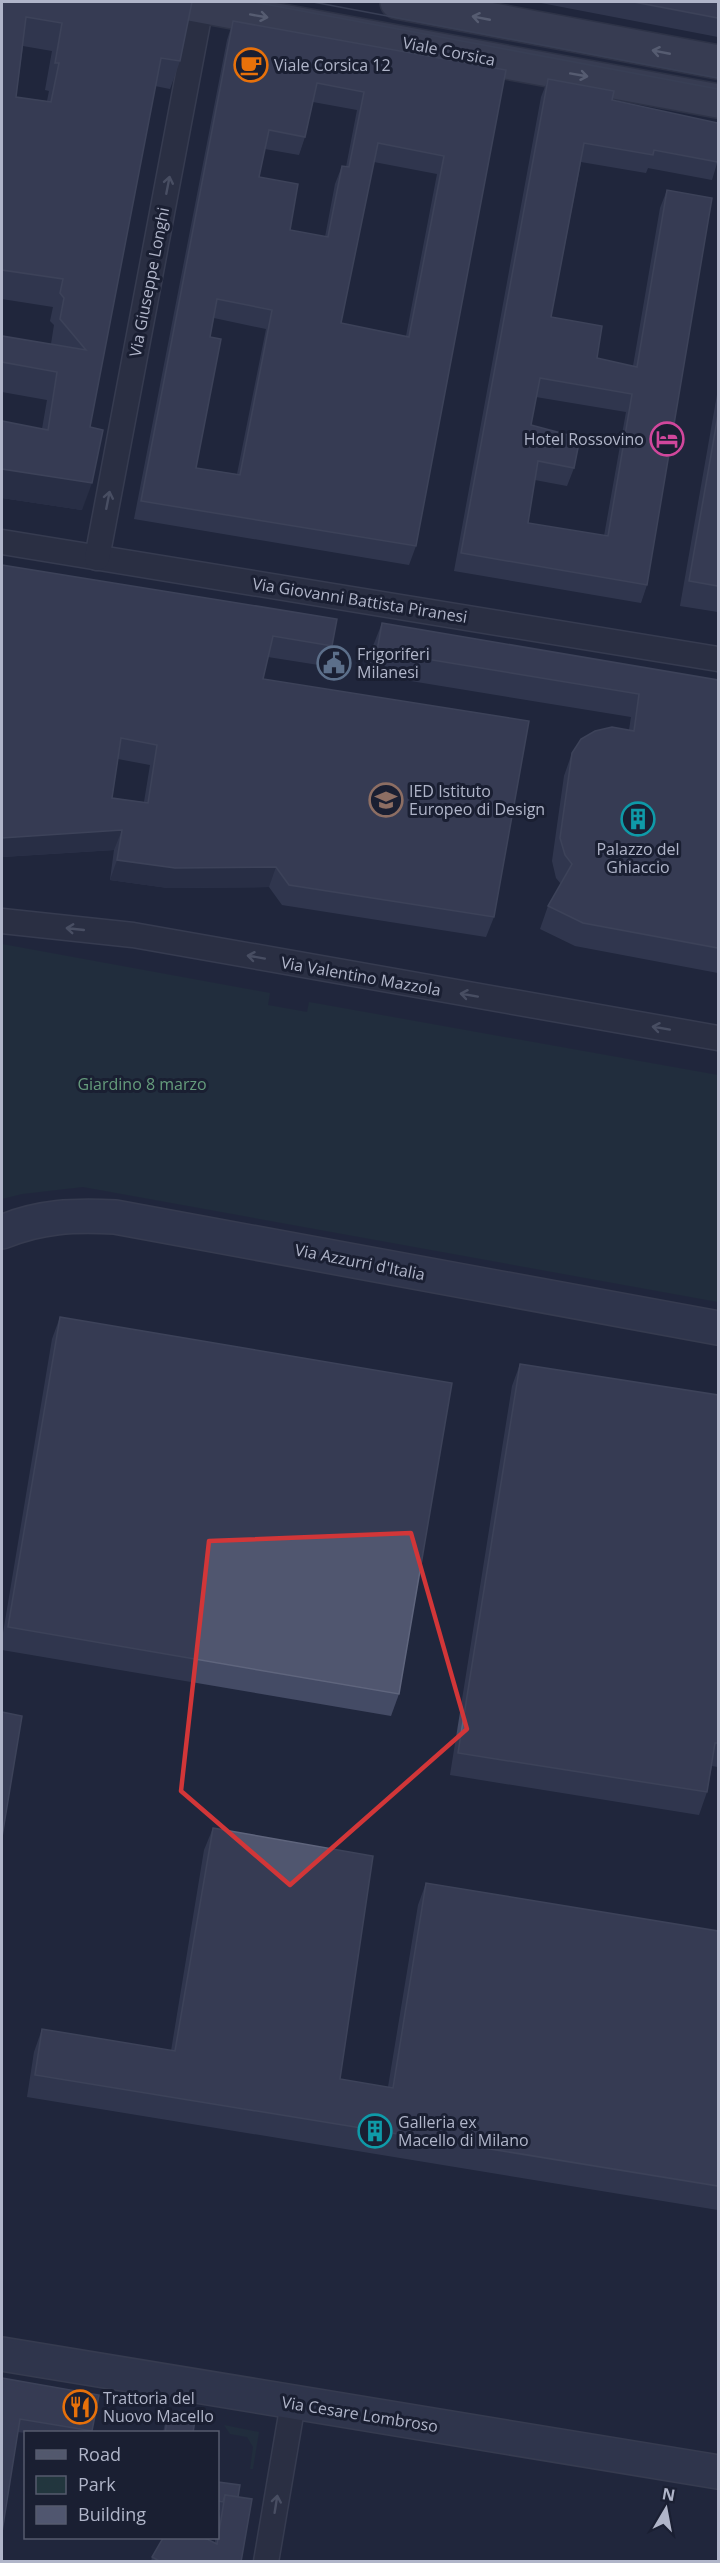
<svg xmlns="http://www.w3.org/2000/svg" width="720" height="2563" font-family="'Open Sans',sans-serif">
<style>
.green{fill:#22363e}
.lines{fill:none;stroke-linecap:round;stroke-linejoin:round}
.street-casing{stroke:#505568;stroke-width:27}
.secondary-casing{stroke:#505568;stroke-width:36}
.primary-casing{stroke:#3e4356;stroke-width:36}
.street{stroke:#353a4d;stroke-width:24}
.secondary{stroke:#424860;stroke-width:33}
.primary{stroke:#52586d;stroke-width:33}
.tram{stroke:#565d74;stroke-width:1.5}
.wall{fill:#444b65;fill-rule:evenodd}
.shaded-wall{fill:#313850}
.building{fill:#50566f;stroke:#5f657d;stroke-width:1.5;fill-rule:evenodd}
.oneway{stroke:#989eb2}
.oneway2{stroke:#797e91}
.marked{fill:none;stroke:#d23638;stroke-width:4.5;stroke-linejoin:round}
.labels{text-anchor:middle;stroke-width:6;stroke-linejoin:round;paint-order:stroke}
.street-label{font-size:16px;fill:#b0b5c9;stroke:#1a1f32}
.poi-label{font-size:16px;fill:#b0b5c9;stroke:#1a1f32;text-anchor:start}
.park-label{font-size:16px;fill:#659c7c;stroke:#1a1f32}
</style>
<rect width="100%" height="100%" fill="#20273d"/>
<g class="green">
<path d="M2,944l268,49 -2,12 39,7 2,-10 409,73v227l-635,-115 -61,7 -20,5z"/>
<path d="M224,2425l35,7 -6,37h-3l3,-22 -6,-10 -17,-3z"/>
</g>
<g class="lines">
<g class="street-casing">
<g id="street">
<path d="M2,542l716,117"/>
<path d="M97,558l104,-552"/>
<path d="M2,921l131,14 585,103"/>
<path d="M266,2562l27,-159"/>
</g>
</g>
<g class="secondary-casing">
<g id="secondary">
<path d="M2,1232c38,-16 72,-17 113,-15l603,111"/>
<path d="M2,2354l716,118"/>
</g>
</g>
<g class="primary-casing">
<g id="primary">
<path d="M179,2l539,99"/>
<path d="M397,2l321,60"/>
</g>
</g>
<use href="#street" class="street"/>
<use href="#secondary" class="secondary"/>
<use href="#primary" class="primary"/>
<g class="tram">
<path d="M254,2l464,87"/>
<path d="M313,2l405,76"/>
</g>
</g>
<g class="wall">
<path d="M2,2l178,59 -10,28 -15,-3 -65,341 -8,83 -80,-12v-77l40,8 5,-29 -45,-8v-56l49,8 3,-19 -4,-4 3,-14 -51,-8zM23,46l29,5 -7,39 4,1 -2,10 -31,-4z"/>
<path d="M536,2h182v35z"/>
<path d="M233,21l273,49 -90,476 -7,19 -275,-46 93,-479zM313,102l44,8 -11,57 -4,-1 -7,18 -10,53 -35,-7 -31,-53 6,-28 34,6 6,-18zM374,162l63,12 -31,162 -65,-13zM214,318l52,11 -29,145 -41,-6 14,-131z"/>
<path d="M548,79l64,21 106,60 -6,20 -64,-12 -2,5 -65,-11 -30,155 46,41 36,8 27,-158 7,-18 -20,395 -6,18 -187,-32 87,-474zM536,397l90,15 -22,124 -76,-13 7,-43 32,6 7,-18 -43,-43z"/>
<path d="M718,389v223l-38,-6z"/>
<path d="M2,565l330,81 -7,20 -57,-9 -5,22 231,238 -8,20 -204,-32 -13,-18 -101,1 -58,-8 4,-30 -112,7zM118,759l32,6 -6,37 -32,-4z"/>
<path d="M382,623l336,57v293l-143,-27 -35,-17 8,-23 13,-22 -5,-6 -4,-17 12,-85 8,-23 57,-23 2,-13 -263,-43 5,-28z"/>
<path d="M60,1317l339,377 -8,22 -389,-66v-11l50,-300z"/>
<path d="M520,1364l198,31v372l-6,-1 -5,26 -8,23 -249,-40 62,-389z"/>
<path d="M213,1828l127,251 48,8 30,-182 8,-22 292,48v279l-691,-113 7,-45 8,-23 129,22 33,-201z"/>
<path d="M2,2378l90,53v2h-66l-8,-1z"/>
<path d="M168,2415l25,18h-30l2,-10z"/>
<path d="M218,2482l20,15 3,65h-90l1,-5 63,-14v-5h3v-13l2,-15h-2z"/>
</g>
<g class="shaded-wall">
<path d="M2,469l90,14 -10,27 -80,-12z"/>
<path d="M122,830l-8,20 -112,7v-19z"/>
<path d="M117,860l159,7 -7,20 -101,1 -58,-8z"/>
</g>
<g class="building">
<path d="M2,2h190l-12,59 -19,-3 -71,369 13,3 -11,53 -90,-14v-48l46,9 9,-58 -55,-10v-26l84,14 -26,-31 4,-21 -4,-5 3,-14 -61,-9zM26,17l36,6 -7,40h4l-8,39 -35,-5z"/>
<path d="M634,2h84v16z"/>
<path d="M233,21l273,49 -90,476 -275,-45zM317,83l47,9 -15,75 -7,-1 -14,71 -38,-7 8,-46 -39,-7 10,-47 36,7zM378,143l66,13 -35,181 -68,-14zM217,299l55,11 -32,165 -44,-7 25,-129 -11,-2z"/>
<path d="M548,79l66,12 -2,9 106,23v39l-64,-12 -1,5 -69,-12 -33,174 51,9 -5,32 40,9 30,-177 45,8 -65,387 -186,-32zM540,378l92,16 -24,142 -80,-13 10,-62 36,7 6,-30 -49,-13z"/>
<path d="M718,415v171l-29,-5z"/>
<path d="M2,565l335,54 -5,27 -59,-10 -10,43 266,42 -35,196 -205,-32 -13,-18 -101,1 -58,-8 5,-30 -120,8zM121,738l36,7 -9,58 -36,-5z"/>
<path d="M382,623l336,57v268l-135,-25 -35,-17 24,-42 -7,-9 -5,-17 12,-85 9,-14 14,-8 17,-4 22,4 5,-37 -262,-43z"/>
<path d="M60,1317l392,66 -53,311 -391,-67z"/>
<path d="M520,1364l198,31v348h-3l-8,49 -249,-39z"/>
<path d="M2,1712l20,4 -20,121z"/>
<path d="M213,1828l160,28 -33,223 53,9 33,-205 292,48v255l-683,-111 7,-46 133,22z"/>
<path d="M2,2378l97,17 -7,36 -72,-12 -18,113z"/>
<path d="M168,2415l27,5 -2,13h-28z"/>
<path d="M218,2482l22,3 -2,12 -13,-2 -2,7 -5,-1z"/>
<path d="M225,2495l27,4 -11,63h-80l-9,-5 11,-19h42l12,6z"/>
</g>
<defs><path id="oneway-shaft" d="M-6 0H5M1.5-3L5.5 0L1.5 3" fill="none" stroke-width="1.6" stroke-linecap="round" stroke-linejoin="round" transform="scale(1.5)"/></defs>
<g class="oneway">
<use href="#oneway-shaft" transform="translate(259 16) rotate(10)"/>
<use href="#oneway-shaft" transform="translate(481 18) rotate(-169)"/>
<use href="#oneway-shaft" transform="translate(661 52) rotate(-169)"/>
<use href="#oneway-shaft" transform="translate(579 75) rotate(10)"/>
</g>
<g class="oneway2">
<use href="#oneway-shaft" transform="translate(168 185) rotate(-79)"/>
<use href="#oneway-shaft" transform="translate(108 500) rotate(-79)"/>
<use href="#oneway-shaft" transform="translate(75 929) rotate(-174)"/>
<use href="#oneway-shaft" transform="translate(256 957) rotate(-170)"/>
<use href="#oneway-shaft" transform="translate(469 995) rotate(-170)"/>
<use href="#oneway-shaft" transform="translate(661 1028) rotate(-170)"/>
<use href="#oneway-shaft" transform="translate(276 2504) rotate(-81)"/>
</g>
<path d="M0 0H720V2563H0ZM411,1533l56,196 -177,156 -109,-94 28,-250z" fill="#20273d" fill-opacity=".55" fill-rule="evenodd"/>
<path class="marked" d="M411,1533l56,196 -177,156 -109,-94 28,-250z"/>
<defs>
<g id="cafe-ring" transform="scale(1.725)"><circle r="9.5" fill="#1a1f32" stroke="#e8710a" stroke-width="1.5"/><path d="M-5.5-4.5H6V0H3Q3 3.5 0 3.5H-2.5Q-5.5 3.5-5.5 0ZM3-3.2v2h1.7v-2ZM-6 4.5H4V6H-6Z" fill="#e8710a"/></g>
<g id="hotel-ring" transform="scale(1.725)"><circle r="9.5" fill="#1a1f32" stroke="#d1479c" stroke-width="1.5"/><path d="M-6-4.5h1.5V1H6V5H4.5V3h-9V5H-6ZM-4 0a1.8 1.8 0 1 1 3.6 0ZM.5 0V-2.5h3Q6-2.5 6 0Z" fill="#d1479c"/></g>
<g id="civic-ring" transform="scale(1.725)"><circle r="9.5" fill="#1a1f32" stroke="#5c6f8a" stroke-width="1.5"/><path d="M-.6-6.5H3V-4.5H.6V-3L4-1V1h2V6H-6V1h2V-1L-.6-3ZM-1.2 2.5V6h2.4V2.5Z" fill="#5c6f8a"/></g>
<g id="school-ring" transform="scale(1.725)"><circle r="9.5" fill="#1a1f32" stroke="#8d6e63" stroke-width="1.5"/><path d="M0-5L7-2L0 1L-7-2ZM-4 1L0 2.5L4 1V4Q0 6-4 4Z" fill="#8d6e63"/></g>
<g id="building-ring" transform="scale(1.725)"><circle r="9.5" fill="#1a1f32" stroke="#0f9aa8" stroke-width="1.5"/><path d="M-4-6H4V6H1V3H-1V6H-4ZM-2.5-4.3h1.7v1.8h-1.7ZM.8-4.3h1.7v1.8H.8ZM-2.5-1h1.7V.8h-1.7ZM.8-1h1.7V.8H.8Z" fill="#0f9aa8"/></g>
<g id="restaurant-ring" transform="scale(1.725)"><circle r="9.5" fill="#1a1f32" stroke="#e8710a" stroke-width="1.5"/><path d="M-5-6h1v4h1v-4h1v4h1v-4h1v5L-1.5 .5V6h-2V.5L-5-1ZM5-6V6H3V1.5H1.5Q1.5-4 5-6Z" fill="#e8710a"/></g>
</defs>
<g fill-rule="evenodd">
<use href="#cafe-ring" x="251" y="65"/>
<use href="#hotel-ring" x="667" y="439"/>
<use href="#civic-ring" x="334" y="663"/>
<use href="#school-ring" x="386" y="800"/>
<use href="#building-ring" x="638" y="819"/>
<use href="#building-ring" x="375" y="2131"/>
<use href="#restaurant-ring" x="80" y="2407"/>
</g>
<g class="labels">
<g class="street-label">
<text transform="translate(449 51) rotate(11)" y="6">Viale Corsica</text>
<text transform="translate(149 282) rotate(-79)" y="6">Via Giuseppe Longhi</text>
<text transform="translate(360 600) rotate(9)" y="6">Via Giovanni Battista Piranesi</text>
<text transform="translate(361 976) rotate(10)" y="6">Via Valentino Mazzola</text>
<text transform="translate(360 1262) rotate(11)" y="6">Via Azzurri d'Italia</text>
<text transform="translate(360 2414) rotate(9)" y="6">Via Cesare Lombroso</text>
</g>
<g class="poi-label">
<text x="274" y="71">Viale Corsica 12</text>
<text x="644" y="445" text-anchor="end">Hotel Rossovino</text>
<text x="357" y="660">Frigoriferi<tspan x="357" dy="18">Milanesi</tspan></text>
<text x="409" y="797">IED Istituto<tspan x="409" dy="18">Europeo di Design</tspan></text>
<text x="638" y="855" text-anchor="middle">Palazzo del<tspan x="638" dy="18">Ghiaccio</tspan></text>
<text x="398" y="2128">Galleria ex<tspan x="398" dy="18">Macello di Milano</tspan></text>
<text x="103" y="2404">Trattoria del<tspan x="103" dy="18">Nuovo Macello</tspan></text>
</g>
<g class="park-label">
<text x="142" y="1090">Giardino 8 marzo</text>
</g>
</g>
<rect width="720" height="2563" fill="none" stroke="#b0b5c9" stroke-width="6"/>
<rect x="24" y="2431" width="195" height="108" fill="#1a1f32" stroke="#565b6e" stroke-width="1.5"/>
<rect x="36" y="2450" width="30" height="9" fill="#52586d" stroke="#565b6e" stroke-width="1.5"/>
<text x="78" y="2461" font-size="18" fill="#b0b5c9">Road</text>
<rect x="36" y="2476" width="30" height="18" fill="#22363e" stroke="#565b6e" stroke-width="1.5"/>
<text x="78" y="2491" font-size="18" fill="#b0b5c9">Park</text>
<rect x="36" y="2506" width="30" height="18" fill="#50566f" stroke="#565b6e" stroke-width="1.5"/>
<text x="78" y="2521" font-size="18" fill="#b0b5c9">Building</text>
<g transform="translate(666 2509) rotate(10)" stroke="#1a1f32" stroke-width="4.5" paint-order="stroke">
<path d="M0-4.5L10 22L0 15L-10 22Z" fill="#b0b5c9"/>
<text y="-9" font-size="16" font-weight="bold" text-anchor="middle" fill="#b0b5c9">N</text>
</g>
</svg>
